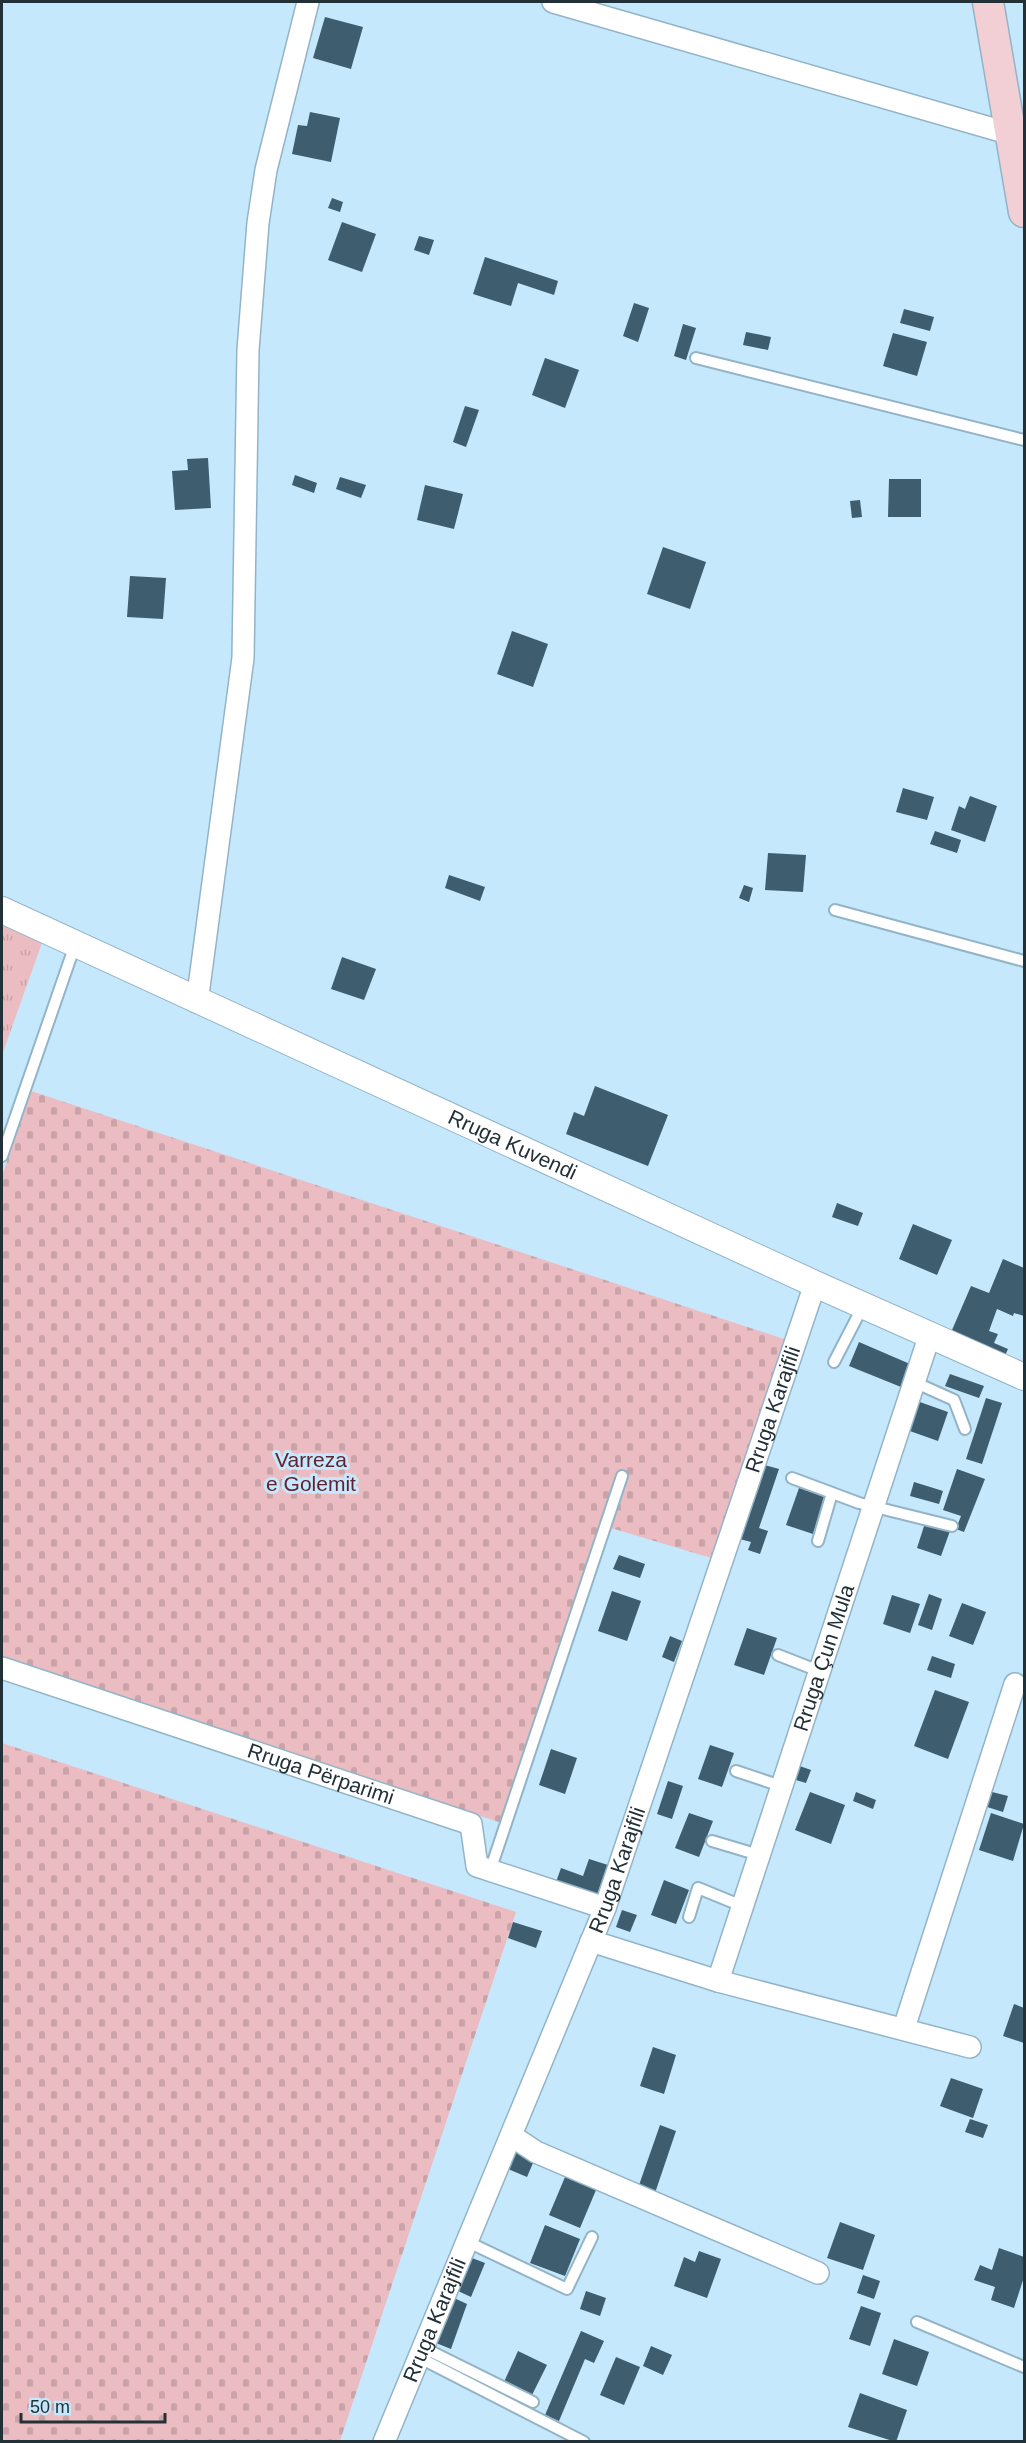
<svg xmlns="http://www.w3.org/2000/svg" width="1026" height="2443" font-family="Arial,sans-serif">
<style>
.grass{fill:url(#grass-tufts)}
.cemetery{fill:url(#cemetery-stones)}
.building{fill:#3e5d6e}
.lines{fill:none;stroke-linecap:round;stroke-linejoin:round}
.service-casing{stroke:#93b4c7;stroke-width:14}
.minor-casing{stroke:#93b4c7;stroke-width:24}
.tertiary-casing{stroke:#93b4c7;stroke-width:28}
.secondary-casing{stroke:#93b4c7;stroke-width:33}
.service{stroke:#fff;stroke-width:10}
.minor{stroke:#fff;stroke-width:21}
.tertiary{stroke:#fff;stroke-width:26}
.secondary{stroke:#f2cfd5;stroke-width:30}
.labels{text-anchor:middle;stroke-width:6;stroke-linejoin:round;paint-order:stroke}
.street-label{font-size:21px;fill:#223037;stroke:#c5e8fc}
.park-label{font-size:21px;fill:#63222f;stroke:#c5e8fc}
</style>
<defs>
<pattern id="grass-tufts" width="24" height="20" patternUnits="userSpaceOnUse" patternTransform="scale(1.5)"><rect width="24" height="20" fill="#ebbdc2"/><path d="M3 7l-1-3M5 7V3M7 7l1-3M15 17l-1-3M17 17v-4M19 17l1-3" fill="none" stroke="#c9a3a7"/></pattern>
<pattern id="cemetery-stones" width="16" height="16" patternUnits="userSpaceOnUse" patternTransform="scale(1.5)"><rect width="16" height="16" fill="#ebbdc2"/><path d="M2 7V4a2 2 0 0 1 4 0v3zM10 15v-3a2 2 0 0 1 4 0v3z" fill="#c9a3a7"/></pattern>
</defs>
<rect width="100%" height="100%" fill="#c5e8fc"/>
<path class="grass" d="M2,920l41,20 -41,115z"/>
<g class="cemetery">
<path d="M31,1091l753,248 -73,219 -100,-30 -100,298 -509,-168v-482z"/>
<path d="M2,1743l514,169 -176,529h-338z"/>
</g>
<g class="building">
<path d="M325,17l38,10 -12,42 -38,-11z"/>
<path d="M310,112l30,6 -9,44 -39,-8 6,-29 9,1z"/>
<path d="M332,198l11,4 -3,10 -12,-4z"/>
<path d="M342,222l34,12 -14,38 -34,-12z"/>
<path d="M419,236l15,4 -5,15 -15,-5z"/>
<path d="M485,257l73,24 -4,14 -36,-12 -7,23 -38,-12z"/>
<path d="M634,303l15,5 -11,34 -15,-6z"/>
<path d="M904,309l30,8 -4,14 -30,-8z"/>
<path d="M683,324l13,4 -10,32 -12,-4z"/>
<path d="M746,332l25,5 -3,13 -25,-5z"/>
<path d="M893,333l34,9 -10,34 -34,-10z"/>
<path d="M545,358l34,12 -14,38 -33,-13z"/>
<path d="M465,406l14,4 -13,37 -13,-5z"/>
<path d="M208,458l3,50 -36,2 -3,-39 16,-1 -1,-11z"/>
<path d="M295,475l22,8 -3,10 -22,-8z"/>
<path d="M340,477l26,8 -5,13 -25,-9z"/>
<path d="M889,479h32v38h-33z"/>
<path d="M425,485l38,9 -9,35 -37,-9z"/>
<path d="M860,500l2,17 -10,1 -2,-17z"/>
<path d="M663,547l43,15 -16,47 -43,-15z"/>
<path d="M130,576l36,2 -3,41 -36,-2z"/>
<path d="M512,631l36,13 -15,43 -36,-13z"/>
<path d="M903,788l31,9 -7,23 -31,-8z"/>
<path d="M970,796l27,10 -12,36 -34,-12 8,-24 6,3z"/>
<path d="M935,831l26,9 -4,13 -27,-9z"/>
<path d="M768,853l38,2 -3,37 -38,-2z"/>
<path d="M449,875l36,12 -5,14 -35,-13z"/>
<path d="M744,885l9,3 -4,14 -10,-4z"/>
<path d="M342,957l34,12 -12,31 -33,-11z"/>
<path d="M595,1086l73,29 -20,51 -82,-32 8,-22 10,4z"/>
<path d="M837,1203l26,10 -5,13 -26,-9z"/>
<path d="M913,1224l39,16 -15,35 -38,-16z"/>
<path d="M1003,1259l21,9v48l-10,-3 -1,3 -16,-7 -8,22 9,3 -4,9 14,6 -5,11 -54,-23 22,-51 18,7z"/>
<path d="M859,1342l51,22 -9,23 -52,-21z"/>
<path d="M950,1374l34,12 -5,12 -34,-12z"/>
<path d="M986,1398l16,5 -20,61 -16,-5z"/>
<path d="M917,1401l31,11 -10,29 -31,-11z"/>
<path d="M761,1464l18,5 -20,59 9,3 -8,23 -12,-4 3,-8 -15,-4z"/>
<path d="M957,1469l28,10 -21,53 -8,-3 5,-13 -18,-6z"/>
<path d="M914,1482l29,9 -4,13 -29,-8z"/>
<path d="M799,1488l26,9 -12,37 -27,-9z"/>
<path d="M925,1523l25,8 -9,25 -24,-8z"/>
<path d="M619,1555l26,9 -5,14 -27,-9z"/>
<path d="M612,1591l29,10 -14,40 -29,-10z"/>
<path d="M929,1594l13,5 -10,31 -14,-5z"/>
<path d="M892,1595l28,9 -10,29 -27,-9z"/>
<path d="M962,1603l24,9 -13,33 -24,-9z"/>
<path d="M747,1628l30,10 -13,37 -30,-10z"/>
<path d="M670,1636l12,5 -8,21 -12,-5z"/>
<path d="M932,1656l23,8 -4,14 -24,-8z"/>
<path d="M935,1690l34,12 -21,57 -34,-13z"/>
<path d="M710,1745l24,8 -12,34 -24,-8z"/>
<path d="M551,1749l26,9 -12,36 -26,-9z"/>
<path d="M794,1764l17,6 -5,13 -17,-5z"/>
<path d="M668,1781l15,5 -11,33 -15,-5z"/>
<path d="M988,1791l20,5 -5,16 -19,-6z"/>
<path d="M810,1792l35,13 -14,39 -36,-14z"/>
<path d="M856,1792l20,8 -3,9 -20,-8z"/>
<path d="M689,1813l24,8 -14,36 -24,-9z"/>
<path d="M991,1813l33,11 -11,37 -34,-11z"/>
<path d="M589,1859l19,6 -11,30 -41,-13 5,-14 22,8z"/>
<path d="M664,1880l25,10 -13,34 -25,-9z"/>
<path d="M622,1910l15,5 -7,17 -14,-5z"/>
<path d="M513,1922l29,9 -6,17 -28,-10z"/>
<path d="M1014,2004l10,4v35l-21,-7z"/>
<path d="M653,2047l23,8 -12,39 -24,-8z"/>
<path d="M951,2078l32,11 -10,29 -33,-12z"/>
<path d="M970,2119l18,6 -5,13 -18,-6z"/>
<path d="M660,2125l16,6 -21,62 -17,-5z"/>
<path d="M518,2148l18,8 -9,21 -19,-8z"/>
<path d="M565,2177l31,13 -16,38 -31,-13z"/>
<path d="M840,2222l35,13 -12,35 -36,-12z"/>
<path d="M545,2225l35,14 -15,37 -35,-13z"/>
<path d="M999,2248l25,9v20l-10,31 -23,-8 4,-13 -21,-7 6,-15 12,5z"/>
<path d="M699,2251l22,8 -14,39 -33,-12 10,-29 11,5z"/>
<path d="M472,2258l13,5 -14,34 -13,-6z"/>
<path d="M863,2275l17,6 -6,18 -17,-6z"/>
<path d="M586,2291l20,7 -6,18 -20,-7z"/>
<path d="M454,2298l13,6 -16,45 -15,-6z"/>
<path d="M861,2306l20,7 -11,33 -21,-7z"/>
<path d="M581,2331l23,10 -10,22 -9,-4 -26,62 -14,-6z"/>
<path d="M894,2339l35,13 -12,34 -35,-12z"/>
<path d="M651,2346l21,9 -9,20 -20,-9z"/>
<path d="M518,2351l29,14 -15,30 -28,-13z"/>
<path d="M616,2357l24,10 -16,38 -24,-10z"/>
<path d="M860,2393l47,17 -11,32 -48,-15z"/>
</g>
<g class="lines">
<g class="service-casing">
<g id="service">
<path d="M696,358l328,82"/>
<path d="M835,910l189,51"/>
<path d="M2,1156l73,-211"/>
<path d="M834,1362l29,-56"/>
<path d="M914,1382l40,18 11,29"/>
<path d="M792,1478l67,25 93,23"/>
<path d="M818,1541l14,-48"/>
<path d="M778,1655l41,16"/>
<path d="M736,1771l45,15"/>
<path d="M712,1841l47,14"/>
<path d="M490,1871l132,-395"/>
<path d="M689,1917l9,-29 44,18"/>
<path d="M468,2242l99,47 25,-52"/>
<path d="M917,2322l107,45"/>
<path d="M424,2348l109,54"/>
<path d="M420,2358l164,84"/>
</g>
</g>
<g class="minor-casing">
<g id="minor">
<path d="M553,2l458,132"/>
<path d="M197,1002l46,-344 5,-308 10,-127 8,-53 42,-168"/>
<path id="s1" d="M2,1668l469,156 6,42 128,42"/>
<path d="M591,1941l127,40 252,66"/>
<path id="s2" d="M718,1981l212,-647"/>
<path d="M904,2028l111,-344"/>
<path d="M512,2136l24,16 282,121"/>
<path id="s3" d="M384,2442l221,-534 210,-624"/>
</g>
</g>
<g class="tertiary-casing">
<g id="tertiary">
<path id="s4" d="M2,910l813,374 209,93"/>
</g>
</g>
<g class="secondary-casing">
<path id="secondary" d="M988,2l36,210"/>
</g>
<use href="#service" class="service"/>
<use href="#minor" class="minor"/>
<use href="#tertiary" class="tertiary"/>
<use href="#secondary" class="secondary"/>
</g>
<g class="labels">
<g class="street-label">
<text dy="7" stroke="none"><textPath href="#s4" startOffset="562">Rruga Kuvendi</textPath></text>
<text dy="7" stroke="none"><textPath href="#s3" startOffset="1104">Rruga Karajfili</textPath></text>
<text dy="7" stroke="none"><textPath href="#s2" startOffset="340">Rruga Çun Mula</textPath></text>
<text dy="7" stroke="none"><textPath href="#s1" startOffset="336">Rruga Përparimi</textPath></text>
<text dy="7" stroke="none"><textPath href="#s3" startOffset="618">Rruga Karajfili</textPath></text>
<text dy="7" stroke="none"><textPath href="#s3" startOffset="132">Rruga Karajfili</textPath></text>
</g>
<g class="park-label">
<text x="311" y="1467">Varreza<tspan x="311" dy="24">e Golemit</tspan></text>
</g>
</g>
<rect width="1026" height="2443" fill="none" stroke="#223037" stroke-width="6"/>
<path d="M21 2413v9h144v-9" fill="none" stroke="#223037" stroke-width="3"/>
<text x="30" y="2413" font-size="18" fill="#223037" stroke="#c5e8fc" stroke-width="4.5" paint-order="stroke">50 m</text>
</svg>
